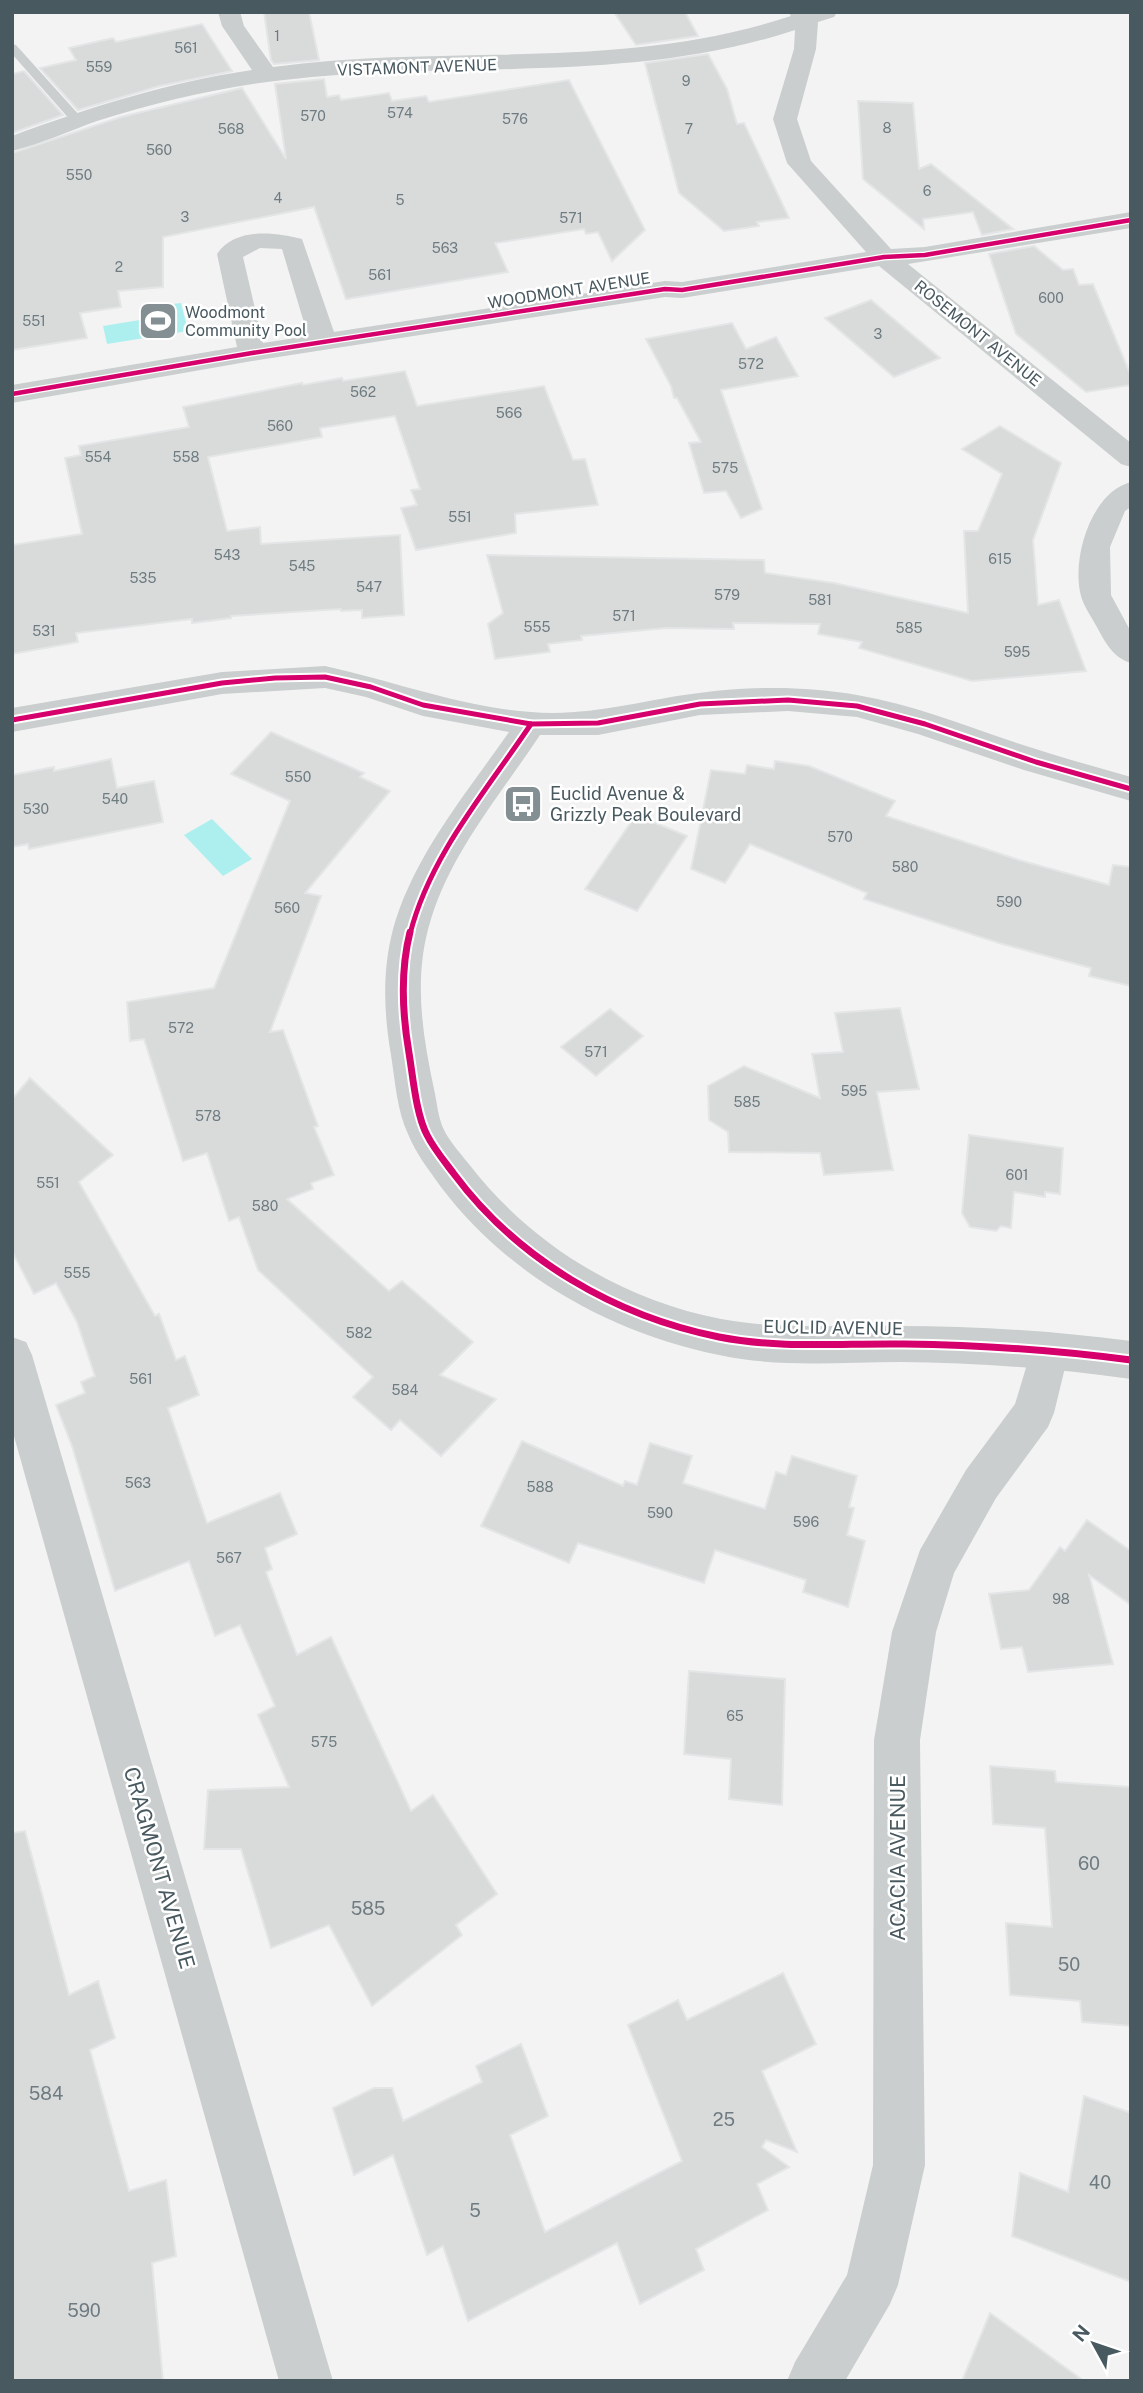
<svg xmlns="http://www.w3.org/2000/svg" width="1143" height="2393" font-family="'Public Sans',sans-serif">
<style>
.water{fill:#adefef}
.building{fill:#d9dbdb;stroke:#e4e5e6;stroke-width:2}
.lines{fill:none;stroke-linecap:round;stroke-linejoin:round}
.service{fill:#cacece;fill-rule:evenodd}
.minor{fill:#cacece;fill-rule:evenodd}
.tertiary{fill:#cacece;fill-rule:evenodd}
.cycleway-far2-casing{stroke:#fff;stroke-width:7}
.cycleway-far1-casing{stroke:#fff;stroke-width:9}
.cycleway-casing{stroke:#fff;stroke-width:11}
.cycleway-far2{stroke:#d6006c;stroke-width:4.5}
.cycleway-far1{stroke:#d6006c;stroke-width:5}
.cycleway{stroke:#d6006c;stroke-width:7}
.labels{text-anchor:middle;stroke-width:5;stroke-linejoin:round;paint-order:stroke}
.number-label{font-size:14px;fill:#6e7b80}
.far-street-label{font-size:16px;fill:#495960;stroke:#fff}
.far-poi-label{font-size:16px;fill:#495960;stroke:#fff;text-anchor:start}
.poi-label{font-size:18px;fill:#495960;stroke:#fff;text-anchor:start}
.street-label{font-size:18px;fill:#495960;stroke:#fff}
.near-number-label{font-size:18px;fill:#6e7b80}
.near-street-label{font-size:21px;fill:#495960;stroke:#fff}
</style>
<rect width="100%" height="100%" fill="#f3f3f3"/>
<g class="water">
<path d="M181,303l7,28 -81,13 -4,-18 55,-9 -1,-11z"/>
<path d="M212,819l40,40 -29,17 -39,-41z"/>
</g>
<g class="building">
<path d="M264,12h45l10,48 -45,4 -3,-4z"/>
<path d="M614,12h71l13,24 -62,9z"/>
<path d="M202,24l30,47 -72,15 -82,24 -38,-42 36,-8 -7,-12 44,-10 3,4z"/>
<path d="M708,54l19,35 10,35 7,-1 45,95 -32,4 2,4 -35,5 -45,-38 -34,-130z"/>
<path d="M24,71l39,44 -51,18v-59z"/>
<path d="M324,79l3,18 12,-2 2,5 48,-7 3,8 34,-5 3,6 140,-22 76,150 -33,31 -14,-29 -12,2 -2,-5 -89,14 13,29 -162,27 -32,-92 -151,30v50l-45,4 3,16 -41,6 7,25 -75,12v-197l109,-36 121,-29 44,71 -11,-75z"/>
<path d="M858,101l55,2 6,66 12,-5 82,65 -31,6 -9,-23 -50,7 1,10 -61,-50z"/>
<path d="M1034,246l29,24 10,-1 6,16 14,-1 38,92v9l-45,7 -70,-58 -27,-80z"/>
<path d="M871,300l69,58 -46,19 -69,-59z"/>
<path d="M732,323l14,26 30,-12 22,39 -77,14 41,119 -21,9 -15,-27 -22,2 -15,-50 12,-1 -24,-44h-3l-3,-12 -25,-47z"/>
<path d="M405,371l12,35 127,-20 29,74 12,-1 13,46 -83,9 1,19 -100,17 -15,-42 16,-3 -6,-15 9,-1 -25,-73 -75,12 2,9 -114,20 19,74 33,-4 1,17 139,-9 4,80 -42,3v-8l-21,1v-2l-110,7v2l-39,5v-4l-116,14 2,9 -66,12v-109l70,-11 -17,-76 16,-3 -2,-9 110,-19 -6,-20 119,-24 1,2 39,-7 1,3z"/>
<path d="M1000,426l61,37 -28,77 5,65 21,-5 27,71 -114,10 -113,-33 3,-6 -44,-8 2,-10 -87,-1 1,6 -67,-1 -86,8 1,4 -34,4 2,8 -55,7 -7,-35 15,-11 -16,-58 277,5 1,13 69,10 134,30 -4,-82h14l24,-57 -40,-25z"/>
<path d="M271,732l93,41 -4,4 30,14 -85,102 16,3 -51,136 13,-2 35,96 -4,1 20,48 -23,8 2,6 -26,10 102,92 13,-10 71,61 -33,33 56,24 -55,57 -41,-36 -9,10 -38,-33 20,-20 -115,-107 -19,-53 -10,4 -22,-68 -24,8 -39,-122 -14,2 -3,-39 87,-14 76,-187 -59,-27z"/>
<path d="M111,759l6,29 37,-7 9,41 -134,27 -1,-5 -16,3v-72l42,-8v4z"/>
<path d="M775,761l34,5 86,35 -9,15 133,44 90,25 4,-20 18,2v119l-42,-10 2,-8 -92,-25 -135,-44 3,-6 -117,-49 -25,39 -34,-14 20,-99 34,4 2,-9 27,4z"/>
<path d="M636,815l51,21 -50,75 -52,-22z"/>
<path d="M900,1008l19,81 -42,3 16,78 -69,5 -4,-22 -91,-1 -1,-20 -19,-12 -1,-34 36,-20 76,32 -8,-44 31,-2 -8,-39z"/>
<path d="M610,1009l33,27 -47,40 -35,-29z"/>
<path d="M30,1078l83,77 -34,27 76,134 4,-2 17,46 9,-4 14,39 -31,13 39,115 73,-30 17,41 -32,14 7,21 -6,3 31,83 34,-18 80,174 22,-16 64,99 -41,31 6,10 -90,71 -43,-81 -58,23 -30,-99h-37l4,-59 81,-3 -31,-72 17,-9 -35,-81 -25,11 -26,-75 -74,30 -43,-145 -16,-41 29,-12 -4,-11 14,-6 -18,-54 -21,-39 -22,11 -22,-43v-152z"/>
<path d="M969,1135l94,13 -3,46 -15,-2v5l-31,-5 -3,36 -10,-2 -5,5 -26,-4 -8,-14z"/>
<path d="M522,1441l101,45 2,-5 12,4 13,-42 42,13 -9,27 82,26 11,-37 10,3 6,-19 65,20 -8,31 5,1 -7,27 18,6 -17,66 -45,-15 3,-12 -91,-30 -11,33 -126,-40 -9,20 -88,-37z"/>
<path d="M1087,1520l44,31v54l-42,-30 24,89 -85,8 -6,-25 -21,2 -12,-55 40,-4 31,-43 5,4z"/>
<path d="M689,1671l96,8 -3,126 -53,-6 2,-40 -47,-5z"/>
<path d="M990,1766l65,5 1,11 75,5v239l-49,-4 -2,-21 -70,-6 -4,-72 46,4 -7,-99 -52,-4z"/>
<path d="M25,1831l44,164 29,-14 17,57 -25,12 39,141 37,-11 10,76 -24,7 11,118h-151v-548z"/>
<path d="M783,1973l33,71 -54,27 35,81 -31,-12 -4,7 27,20 -32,17 11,26 -72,39 8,21 -64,34 -23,-61 -149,78 -25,-75 -16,9 -34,-100 -39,20 -21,-67 41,-20h18l11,33 79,-39 -6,-16 45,-22 27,72 -38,19 35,97 137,-71 -54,-136 50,-25 9,20z"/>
<path d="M1084,2096l47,17v169l-119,-46 8,-63 48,19z"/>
<path d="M990,2313l94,68h-122z"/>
</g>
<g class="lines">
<path class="service" d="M12,44l4,1 64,71v6h-8l-60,-68z"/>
<g class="minor">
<path d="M218,12h22l4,14 29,41c174,-24 347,6 518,-51l-3,-4h49l-3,5 -16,5 -2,27 -19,70 14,42 80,88 34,-2 206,-35v16l-223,36 223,179v24l-10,-3 -242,-198 -197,32 -17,-1 -413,64 -240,42v-18l225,-38 -20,-93c18,-27 58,-22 85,-15l32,93 331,-51 17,1 184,-30 -79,-89 -14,-44 21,-70 1,-19c-166,55 -341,30 -511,50 -64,7 -126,22 -187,41 -28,10 -56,23 -85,30v-15c78,-29 158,-54 240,-66l-30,-44zM260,248l22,1 26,87 -45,7 -20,-86z"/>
<path d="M1131,482v25l-6,4 -15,36 1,48 20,37v31c-17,-5 -25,-19 -33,-34 -5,-10 -14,-22 -17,-33 -10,-37 10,-104 50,-114z"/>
<path d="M1049,1332l14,6 6,13 -15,62 -6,14 -52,71 -42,75 -18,59 -16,108 5,425 -27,120 -8,19 -45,77h-58l8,-19 52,-87 26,-110 1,-425 18,-108 28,-82 46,-80 49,-66 20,-66z"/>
<path d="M12,1337l14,5 6,13 301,1026h-54l-267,-952z"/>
</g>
<path class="tertiary" d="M325,666c69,15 135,41 206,46 58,5 111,-12 168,-19 50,-7 108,-7 158,2 54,9 106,30 157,47 39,13 78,24 117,35v24l-107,-31 -106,-36 -61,-17 -69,-6 -88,4 -102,20h-58c-39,59 -88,116 -109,184 -18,57 -9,114 3,170 3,13 4,29 10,41 6,12 16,23 24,33 62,81 154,137 253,156 59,11 119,6 178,7 78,0 155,5 232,15v38c-77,-11 -154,-16 -231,-17 -60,0 -122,6 -181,-7 -108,-22 -211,-79 -278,-168 -12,-17 -25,-33 -33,-53 -11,-23 -13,-54 -17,-79 -8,-46 -9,-92 5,-136 23,-70 72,-128 113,-187l-86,-16 -57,-19 -41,-9 -103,6 -210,38v-24l210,-36z"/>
<g class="cycleway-far2-casing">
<path id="cycleway-far2" d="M12,394l240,-41 413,-64 17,1 202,-33 41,-2 206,-35"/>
</g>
<g class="cycleway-far1-casing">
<g id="cycleway-far1">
<path d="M12,720l210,-37 53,-5 50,-1 46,10 52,18 108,19 67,-1 102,-19 88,-4 69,6 68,18 111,38 95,27"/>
<path d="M410,934c20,-79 77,-144 121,-210"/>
</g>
</g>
<g class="cycleway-casing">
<path id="cycleway" d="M410,932c-10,40 -8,80 -1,121 4,24 7,61 18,82 7,14 18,27 27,39 64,86 161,142 265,163 61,12 123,6 185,7 76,1 152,6 227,16"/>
</g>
<use href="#cycleway-far2" class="cycleway-far2"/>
<use href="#cycleway-far1" class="cycleway-far1"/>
<use href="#cycleway" class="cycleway"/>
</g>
<defs>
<g id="stadium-square" transform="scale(2.0125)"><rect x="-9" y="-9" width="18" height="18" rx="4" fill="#848f93" stroke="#fff"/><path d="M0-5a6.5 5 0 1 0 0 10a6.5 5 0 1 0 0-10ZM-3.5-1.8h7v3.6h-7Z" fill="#fff"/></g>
<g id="bus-square" transform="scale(2.0125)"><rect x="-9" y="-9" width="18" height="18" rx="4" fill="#848f93" stroke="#fff"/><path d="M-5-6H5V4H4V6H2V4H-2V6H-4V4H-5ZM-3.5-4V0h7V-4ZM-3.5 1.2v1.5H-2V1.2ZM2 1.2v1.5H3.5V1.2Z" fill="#fff"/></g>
</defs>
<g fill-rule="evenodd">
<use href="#stadium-square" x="158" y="321"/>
<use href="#bus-square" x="523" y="804"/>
</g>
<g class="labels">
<g class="number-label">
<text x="277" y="41">1</text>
<text x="186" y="53">561</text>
<text x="99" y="72">559</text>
<text x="686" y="86">9</text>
<text x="400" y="118">574</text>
<text x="313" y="121">570</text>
<text x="515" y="124">576</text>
<text x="887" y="133">8</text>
<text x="231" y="134">568</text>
<text x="689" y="134">7</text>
<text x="159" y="155">560</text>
<text x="79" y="180">550</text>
<text x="927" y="196">6</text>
<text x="278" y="203">4</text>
<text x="400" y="205">5</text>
<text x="185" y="222">3</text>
<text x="571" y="223">571</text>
<text x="445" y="253">563</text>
<text x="119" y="272">2</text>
<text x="380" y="280">561</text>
<text x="1051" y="303">600</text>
<text x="34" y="326">551</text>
<text x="878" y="339">3</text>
<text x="751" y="369">572</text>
<text x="363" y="397">562</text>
<text x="509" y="418">566</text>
<text x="280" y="431">560</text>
<text x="98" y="462">554</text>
<text x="186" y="462">558</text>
<text x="725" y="473">575</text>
<text x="460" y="522">551</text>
<text x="227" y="560">543</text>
<text x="1000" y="564">615</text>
<text x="302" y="571">545</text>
<text x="143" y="583">535</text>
<text x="369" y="592">547</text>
<text x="727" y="600">579</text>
<text x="820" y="605">581</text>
<text x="624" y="621">571</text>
<text x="537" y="632">555</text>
<text x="909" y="633">585</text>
<text x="44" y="636">531</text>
<text x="1017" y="657">595</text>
<text x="298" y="782">550</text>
<text x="115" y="804">540</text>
<text x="36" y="814">530</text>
<text x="840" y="842">570</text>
<text x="905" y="872">580</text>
<text x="1009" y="907">590</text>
<text x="287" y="913">560</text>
<text x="181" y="1033">572</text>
<text x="596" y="1057">571</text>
<text x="854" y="1096">595</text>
<text x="747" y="1107">585</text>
<text x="208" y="1121">578</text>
<text x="1017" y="1180">601</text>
<text x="48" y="1188">551</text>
<text x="265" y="1211">580</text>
<text x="77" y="1278">555</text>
<text x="359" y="1338">582</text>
<text x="141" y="1384">561</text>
<text x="405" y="1395">584</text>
<text x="138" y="1488">563</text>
<text x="540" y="1492">588</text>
<text x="660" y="1518">590</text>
<text x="806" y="1527">596</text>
<text x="229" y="1563">567</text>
<text x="1061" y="1604">98</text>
<text x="735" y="1721">65</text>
<text x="324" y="1747">575</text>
</g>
<g class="far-street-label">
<text transform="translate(417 67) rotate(-2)" y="6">VISTAMONT AVENUE</text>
<text transform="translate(569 290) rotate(-9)" y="6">WOODMONT AVENUE</text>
<text transform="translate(978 333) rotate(39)" y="6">ROSEMONT AVENUE</text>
</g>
<g class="far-poi-label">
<text x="185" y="318">Woodmont<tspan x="185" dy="18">Community Pool</tspan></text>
</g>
<g class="poi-label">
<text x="550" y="800">Euclid Avenue &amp;<tspan x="550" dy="21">Grizzly Peak Boulevard</tspan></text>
</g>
<g class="street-label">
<text transform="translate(833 1328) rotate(1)" y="6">EUCLID AVENUE</text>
</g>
<g class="near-number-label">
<text x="1089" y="1870">60</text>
<text x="368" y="1915">585</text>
<text x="1069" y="1971">50</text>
<text x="46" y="2100">584</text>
<text x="724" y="2126">25</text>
<text x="1100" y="2189">40</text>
<text x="475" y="2217">5</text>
<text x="84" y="2317">590</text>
</g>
<g class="near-street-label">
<text transform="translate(898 1858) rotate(-90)" y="7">ACACIA AVENUE</text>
<text transform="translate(159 1868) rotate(74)" y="7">CRAGMONT AVENUE</text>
</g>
</g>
<rect width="1143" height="2393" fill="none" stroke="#495960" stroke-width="28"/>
<g transform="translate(1094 2344) rotate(310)" stroke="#ffffff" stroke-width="5" paint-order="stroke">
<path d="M0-5L12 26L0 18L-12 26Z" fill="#495960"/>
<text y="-10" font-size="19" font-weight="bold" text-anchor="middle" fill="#495960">N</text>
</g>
</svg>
